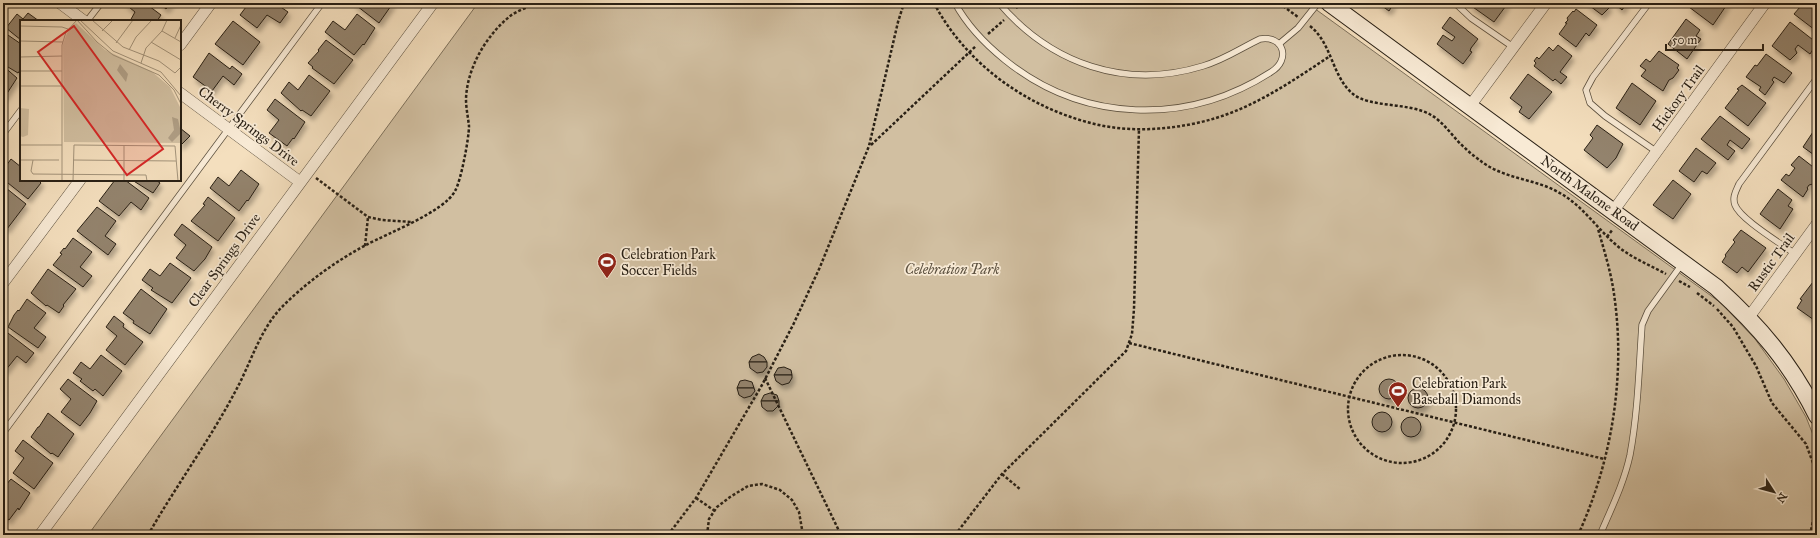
<svg xmlns="http://www.w3.org/2000/svg" width="1820" height="538" font-family="'IM FELL Great Primer',serif">
<style>
.green{fill:#d1bfa1;stroke:#7d705b}
.building{fill:#93836d;stroke:#292015;filter:url(#shadow)}
.lines{fill:none;stroke-linecap:round;stroke-linejoin:round}
.lane-casing{stroke:#5c503f;stroke-width:7}
.street-casing{stroke:#5c503f;stroke-width:12}
.secondary-casing{stroke:#292015;stroke-width:18}
.path{stroke:#292015;stroke-width:2.5;stroke-dasharray:3 2;stroke-linecap:butt}
.lane{stroke:#f8ead5;stroke-width:5.5}
.street{stroke:#f8ead5;stroke-width:11}
.secondary{stroke:#f8ead5;stroke-width:16}
.labels{text-anchor:middle;stroke-width:3.5;stroke-linejoin:round;paint-order:stroke}
.street-label{font-size:14px;fill:#292015;stroke:#f8ead5}
.poi-label{font-size:14px;fill:#292015;stroke:#f8ead5;text-anchor:start}
.park-label{font-size:14px;font-style:italic;fill:#5b503f;stroke:#f8ead5}
.inset-road{fill:none;stroke:#a3937a;stroke-width:1}
.view{fill:#d62828;fill-opacity:0.15;stroke:#d62828;stroke-width:2}
.inset-edge{fill:none;stroke:#292015;stroke-width:2}
</style>
<defs>
<filter id="shadow"><feDropShadow dx="2.5" dy="4.5" stdDeviation="2" flood-color="#0004"/></filter>
</defs>
<rect width="100%" height="100%" fill="#f4dfbe"/>
<filter id="stains"><feTurbulence type="fractalNoise" baseFrequency=".005" numOctaves="4"/><feColorMatrix values="0 0 0 0 .2 0 0 0 0 .09 0 0 0 0 .02 0 0 0 .5 -.17"/></filter>
<radialGradient id="worn" r=".72"><stop offset=".6" stop-color="#630" stop-opacity="0"/><stop offset="1" stop-color="#630" stop-opacity=".3"/></radialGradient>
<path class="green" d="M478,3h829l414,300 34,36 29,40 22,38 11,28v90h-1729z"/>
<g class="building">
<path d="M124,3h21l16,12 -4,6h-27l5,-9z"/>
<path d="M159,3h13l-6,6z"/>
<path d="M246,3h29l13,9 -8,11 -13,-8 -10,13 -17,-13 6,-8 -2,-2z"/>
<path d="M353,3h40l-14,20z"/>
<path d="M1378,3h16l-5,8z"/>
<path d="M1471,3h37l-14,19 -24,-17z"/>
<path d="M1586,3h22l1,5 -7,7z"/>
<path d="M1614,3h13l-5,7z"/>
<path d="M1692,3h36l-15,22 -24,-18z"/>
<path d="M1800,3h17v25l-2,2 -21,-16 6,-7 -2,-1z"/>
<path d="M1576,9l21,16 -8,11 -3,-3 -10,14 -17,-13 8,-11h-2l3,-3 -1,-2 6,-7 1,1z"/>
<path d="M28,13l11,8h-18v19l-15,-12 11,-14 6,5z"/>
<path d="M357,14l18,14 -11,17 -1,-1 -9,11 -29,-23 8,-11 12,9z"/>
<path d="M1450,17l28,22 -7,9 -1,3 2,1 -9,12 -26,-20 6,-9 9,6 3,-4 -13,-9z"/>
<path d="M1686,19l14,11 -4,6 5,3 -14,20 -19,-15z"/>
<path d="M233,21l27,21 -17,23 -28,-21z"/>
<path d="M1790,22l27,21 -7,11 -12,-9 -3,4 2,4 -7,7 -18,-14z"/>
<path d="M5,33l16,11v25l-3,4 -15,-9v-29z"/>
<path d="M326,40l27,20 -19,24 -22,-16 1,-1 -5,-4 11,-12 -1,-1z"/>
<path d="M1558,45l14,11 -12,16 7,5 -6,7 -6,-5 -2,2 -19,-15 2,-3 -2,-2 3,-4 2,2 10,-12 4,4z"/>
<path d="M1659,51l20,14 -2,3 2,2 -6,8 -4,2 -6,11 -22,-15 5,-6 -6,-4 6,-7 4,3z"/>
<path d="M209,53l21,16 2,-3 10,8 -8,11 -11,-9 -11,15 -19,-14z"/>
<path d="M1766,54l26,19 -8,10 -10,-6 -2,3 2,2 -9,13 -6,-5 2,-3 -15,-10 9,-12 2,1z"/>
<path d="M3,66l14,12 -13,20 -1,-1z"/>
<path d="M1528,74l24,18 -23,27 -10,-7 3,-5 -12,-9z"/>
<path d="M309,75l21,16 -19,25 -9,-6 -1,1 -20,-18 8,-11 9,8z"/>
<path d="M1632,83l24,18 -16,24 -24,-17z"/>
<path d="M1742,85l24,18 -18,23 -23,-18 14,-18 -2,-1z"/>
<path d="M275,99l30,23 -11,17 -1,-1 -6,8 -18,-13 10,-13 -12,-10z"/>
<path d="M1720,116l30,23 -8,10 -12,-9 -3,5 8,6 -7,9 -27,-21z"/>
<path d="M1597,125l26,19 -7,14 -9,10 -23,-18 9,-12 -3,-3z"/>
<path d="M1817,126v31l-14,-10z"/>
<path d="M180,128l10,8 -10,10z"/>
<path d="M1696,148l20,15 -9,11 -5,-3 -8,11 -15,-11z"/>
<path d="M1799,156l18,14v8l-4,6 -4,1 -2,3 1,1 -5,8 -22,-17 5,-6 3,2 6,-8 -4,-3z"/>
<path d="M11,159l10,8v13h20l-1,2 1,1 -13,16 -25,-20v-9z"/>
<path d="M241,170l18,14 -11,17 -1,-1 -8,11 -29,-23 8,-11 11,9z"/>
<path d="M115,180h10l24,18 -8,12 -10,-8 -12,14 -20,-15z"/>
<path d="M132,180h24l4,3 -7,10z"/>
<path d="M1673,180l18,14 -18,25 -20,-14z"/>
<path d="M6,188l20,16 -19,25 -4,-3v-34z"/>
<path d="M1778,189l14,11 -4,6 5,3 -13,20 -20,-15z"/>
<path d="M208,197l27,21 -17,23 -27,-20 14,-16 -2,-1z"/>
<path d="M97,207l19,14 -11,15 11,8 -8,11 -31,-24z"/>
<path d="M182,224l30,23 -7,12 -11,12 -18,-13 10,-13 -12,-10z"/>
<path d="M1741,230l25,18 -18,24 -6,-5 -5,6 -15,-11 4,-6 -1,-1 10,-13 -2,-2z"/>
<path d="M73,238l19,14 -12,15 12,9 -9,11 -30,-22 9,-11 -2,-1 4,-5 1,1z"/>
<path d="M170,263l21,15 -19,25 -21,-13 2,-2 -11,-8 8,-11 10,7z"/>
<path d="M48,269l28,20 -13,16 1,1 -5,7 -12,-8 -1,1 -15,-13z"/>
<path d="M1813,282l4,3v37l-20,-14 5,-8 -2,-1z"/>
<path d="M141,289l26,20 -17,25 -17,-11 1,-2 -11,-8z"/>
<path d="M27,299l19,14 -12,15 12,9 -8,11 -30,-21 6,-12 4,-5 1,1z"/>
<path d="M114,316l10,8 -1,3 20,15 -18,23 -19,-15 11,-14 -11,-9z"/>
<path d="M4,330l30,23 -8,10 -9,-7 -12,15 -2,-1z"/>
<path d="M759,354l5,3 3,5h-18l3,-5z"/>
<path d="M101,355l21,16 -19,25 -8,-7 -2,2 -13,-10 2,-2 -9,-6 8,-11 9,7z"/>
<path d="M749,362h18v5l-4,5 -6,1 -7,-5z"/>
<path d="M784,367l7,3 1,5h-18l4,-7z"/>
<path d="M774,375h18v3l-3,5 -7,2 -6,-4z"/>
<path d="M68,379l29,22 -7,12 -10,13 -19,-14 10,-13 -11,-10z"/>
<circle cx="1389" cy="389" r="10"/>
<path d="M745,380l7,2 2,6h-17l3,-7z"/>
<path d="M737,388h17l1,3 -4,5 -7,2 -5,-3z"/>
<circle cx="1418" cy="398" r="10"/>
<path d="M770,393l7,2 2,6h-18l3,-6z"/>
<path d="M761,401h18v4l-6,6h-6l-5,-4z"/>
<circle cx="1382" cy="422" r="10"/>
<path d="M48,413l26,21 -16,23 -6,-4 -1,1 -20,-17 7,-10h1z"/>
<circle cx="1411" cy="427" r="10"/>
<path d="M23,440l30,23 -19,26 -21,-16 11,-15 -9,-7z"/>
<path d="M11,479l19,14 -11,17 -1,-2 -9,12 -6,-4v-26l2,-4z"/>
</g>
<g class="lines">
<g class="lane-casing">
<g id="lane">
<path d="M955,3c12,22 30,41 50,57 78,63 182,66 266,12 20,-12 13,-37 -11,-33 -19,9 -36,21 -57,27 -78,24 -152,-2 -204,-63"/>
<path d="M1455,3l16,15 42,29"/>
<path d="M1649,3l-56,74 -7,13 4,13 15,13 52,36"/>
<path d="M87,21l14,-18"/>
<path d="M1279,44l19,-16 20,-25"/>
<path d="M3,134l18,-24"/>
<path d="M1795,254c-13,-10 -55,-35 -60,-49 -3,-8 1,-14 4,-21l78,-106"/>
<path d="M3,433l319,-430"/>
<path d="M1600,535c11,-26 24,-52 30,-80 8,-43 9,-87 12,-130l6,-14 34,-47"/>
</g>
</g>
<g class="street-casing">
<g id="street">
<path d="M60,3l24,18"/>
<path d="M180,45l31,-42"/>
<path d="M180,93l120,89"/>
<path d="M1470,106l76,-103"/>
<path d="M1614,210l151,-207"/>
<path d="M3,283l77,-103"/>
<path d="M1749,317l68,-93"/>
<path d="M40,535l393,-532"/>
</g>
</g>
<g class="secondary-casing">
<path id="secondary" d="M1329,3l387,284c43,39 75,76 101,129"/>
</g>
<g class="path">
<path d="M934,3c33,63 97,107 165,122 37,8 81,4 117,-7 42,-13 78,-38 114,-62"/>
<path d="M1279,3l19,14"/>
<path d="M1016,8l6,-5"/>
<path d="M1310,26c22,17 22,51 43,68 17,14 56,8 78,21 14,8 23,24 35,34 5,5 11,9 16,13 23,17 53,17 76,30 23,12 37,34 56,51 15,14 34,21 52,31"/>
<path d="M988,34l16,-14"/>
<path d="M871,145l105,-99"/>
<path d="M316,178l52,39 14,3 30,2"/>
<path d="M1607,237l6,-8"/>
<path d="M365,246l3,-29"/>
<path d="M1679,281l11,6"/>
<path d="M1697,293l17,13"/>
<path d="M1717,309l16,18 23,39 16,37 34,41 7,19 4,17"/>
<path d="M1129,343l475,116"/>
<circle cx="1402" cy="409" r="54"/>
<path d="M765,378l76,157"/>
<path d="M1002,474l19,16"/>
<path d="M696,498l19,13"/>
<path d="M148,535c28,-49 61,-94 87,-143 15,-27 24,-60 45,-83 24,-25 56,-48 86,-64 22,-12 78,-33 89,-54 6,-10 14,-53 14,-65 -1,-9 -3,-18 -3,-27 1,-31 20,-63 43,-82 7,-6 19,-10 28,-14"/>
<path d="M668,535l28,-37 66,-113 32,-62 26,-56 49,-121 29,-124 6,-19"/>
<path d="M707,535l2,-16 8,-12 13,-10 18,-11 14,-2 18,6 12,10 7,12 4,23"/>
<path d="M955,535l47,-61 124,-123 6,-17 2,-25 5,-180"/>
<path d="M1578,535c34,-74 48,-160 36,-241 -3,-22 -10,-44 -16,-65"/>
<path d="M1810,535l4,-19 3,-29"/>
</g>
<use href="#lane" class="lane"/>
<use href="#street" class="street"/>
<use href="#secondary" class="secondary"/>
</g>
<defs>
<g id="stadium-pin" transform="scale(1)"><path d="M0 17L-7.5 6A9.5 9.5 0 1 1 7.5 6Z" fill="#8f2418" stroke="#f8ead5"/><path d="M0-5a6.5 5 0 1 0 0 10a6.5 5 0 1 0 0-10ZM-3.5-1.8h7v3.6h-7Z" fill="#fff"/></g>
</defs>
<g fill-rule="evenodd">
<use href="#stadium-pin" x="607" y="262"/>
<use href="#stadium-pin" x="1398" y="391"/>
</g>
<g class="labels">
<g class="street-label">
<text transform="translate(1678 98) rotate(-54)" y="5">Hickory Trail</text>
<text transform="translate(249 126) rotate(37)" y="5">Cherry Springs Drive</text>
<text transform="translate(1590 193) rotate(36)" y="5">North Malone Road</text>
<text transform="translate(224 260) rotate(-54)" y="5">Clear Springs Drive</text>
<text transform="translate(1771 262) rotate(-54)" y="5">Rustic Trail</text>
</g>
<g class="poi-label">
<text x="621" y="259">Celebration Park<tspan x="621" dy="16">Soccer Fields</tspan></text>
<text x="1412" y="388">Celebration Park<tspan x="1412" dy="16">Baseball Diamonds</tspan></text>
</g>
<g class="park-label">
<text x="952" y="274">Celebration Park</text>
</g>
</g>
<g transform="translate(20 20)">
<rect width="161" height="161" fill="#f4dfbe"/>
<path d="M56,3l29,27 46,21 19,16 11,22v34l-117,-1 -1,-98 4,-11zM0,88l9,1 -1,26 -5,2 -3,-1z" fill="#d1bfa1"/>
<path d="M100,44l8,10 -2,8 -9,-12zM152,97l6,2 3,14 -9,9 -4,-4 6,-8z" fill="#af9e85"/>
<path class="inset-road" d="M57,0l20,22 16,13 46,20 15,15 7,14M60,0l33,31 48,21 20,24M72,0l31,27 36,14 16,12 6,-6M0,6l42,1 6,2M82,11l11,-11M142,11l19,11M155,18l6,-13M0,21l43,1M131,22l30,18M96,23l17,-23M109,30l7,-13 16,-17M0,37l42,-1M121,43l5,-15 16,-17 5,-11M0,51h42M0,66h42M0,125h42M0,140h39M13,140l-2,11 2,3 113,1 1,6M53,140l103,1M42,161v-136l4,-13 11,-12M53,161l1,-36 101,1 3,35M104,161v-35"/>
<path class="view" d="M54,6l89,123 -36,26 -89,-123z"/>
<rect width="161" height="161" class="inset-edge"/>
</g>
<rect width="1820" height="538" fill="none" stroke="#f4dfbe" stroke-width="16"/>
<rect x="4" y="4" width="1812" height="530" fill="none" stroke="#292015" stroke-width="2"/>
<rect x="8" y="8" width="1804" height="522" fill="none" stroke="#292015"/>
<g transform="translate(1774 492) rotate(126)" stroke="#f8ead5" stroke-width="3" paint-order="stroke">
<path d="M0-3L7 15L0 10L-7 15Z" fill="#292015"/>
<text y="-6" font-size="11" font-weight="bold" text-anchor="middle" fill="#292015">N</text>
</g>
<path d="M1666 44v6h97v-6" fill="none" stroke="#292015" stroke-width="2"/>
<text x="1672" y="44" font-size="12" fill="#292015" stroke="#f8ead5" stroke-width="3" paint-order="stroke">50 m</text>
<rect width="100%" height="100%" filter="url(#stains)"/>
<rect width="100%" height="100%" fill="url(#worn)"/>
</svg>
